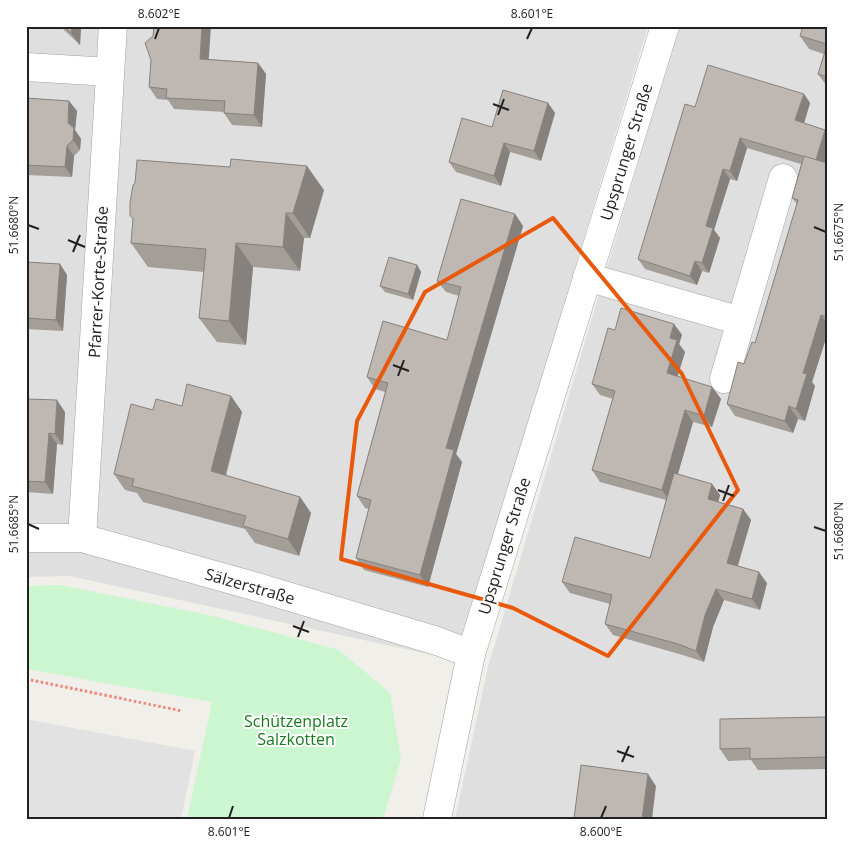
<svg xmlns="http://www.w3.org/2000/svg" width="853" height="845" font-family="'Open Sans',sans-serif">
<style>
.residential{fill:#e0dfdf}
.park{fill:#ccf6cf}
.parking{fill:#e2e2e2}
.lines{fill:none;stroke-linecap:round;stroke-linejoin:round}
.minor-casing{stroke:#a3a3a3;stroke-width:29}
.path{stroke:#ef877d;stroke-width:3;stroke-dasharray:2.5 2.5;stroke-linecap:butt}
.minor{stroke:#fff;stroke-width:28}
.wall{fill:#a49e99}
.shaded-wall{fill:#86817d}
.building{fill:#bfb8b2;stroke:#86817d}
.marked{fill:none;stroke:#e8590c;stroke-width:4;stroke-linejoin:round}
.ticks{fill:none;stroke:#222;stroke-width:2}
.labels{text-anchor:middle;stroke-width:4;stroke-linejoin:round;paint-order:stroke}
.street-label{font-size:16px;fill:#222;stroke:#fff}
.park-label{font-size:16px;fill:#157b1d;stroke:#fff}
.neatline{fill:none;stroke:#222;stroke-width:2}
.ticks-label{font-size:12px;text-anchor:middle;fill:#222}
</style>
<rect width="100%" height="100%" fill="#f1efea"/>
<g class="residential">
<path d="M26,26h622l-192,634 -387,-84 -43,1z"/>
<path d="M679,26h148v793h-372l33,-152z"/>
</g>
<path class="park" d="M60,585l149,30 130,35 51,43 11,66 -18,60h-196l25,-117 -186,-33v-83z"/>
<path class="parking" d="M26,719l169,32 -14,68h-155z"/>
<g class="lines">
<g class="minor-casing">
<g id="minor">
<path d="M26,67l84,5"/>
<path d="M587,277l154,44"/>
<path d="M724,379l59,-201"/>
<path d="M26,538h56l168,47 187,56 34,13"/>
<path d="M82,538l31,-512"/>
<path d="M437,819l34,-165 194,-628"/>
</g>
</g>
<path class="path" d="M26,679l156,32"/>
<use href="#minor" class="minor"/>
</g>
<g class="wall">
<path d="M38,26h43l-1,19 -19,-18z"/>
<path d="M827,26v60l-9,-12 6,-20 -15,-5 -9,-13z"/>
<path d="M209,59l49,4 8,11 -4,53 -30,-2 -8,-12v-1l-50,-3 -6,-9 -11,-1 -8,-12z"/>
<path d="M804,94l6,9 -6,20 21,7 2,2v25l-2,6h2v172l-15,47 3,4 -10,35 -7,-2 -5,14 -58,-17 -8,-12 28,-61 42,-139 -5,-6 9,-34 -54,-16 -10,33 -7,-2 -16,51 6,8 -11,35 -7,-2 -5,14 -52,-16 -7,-10 57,-152z"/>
<path d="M26,98l43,3 8,10 -2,19 6,9 -1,11 -6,6 -2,21 -46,-2z"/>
<path d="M548,103l7,10 -14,48 -31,-9 -9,34 -45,-14 -7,-10 43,-35z"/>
<path d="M324,190l-14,48h-6l-4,33 -47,-4 -7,78 -29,-3 -18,-24 5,-46 -56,-5 -17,-24z"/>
<path d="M515,214l8,12 -67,228 6,8 -34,125 -64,-17 -8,-12 13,-49 -4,-1 -8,-12 28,-104 -10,-3 -8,-12 80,-37 12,-44 -13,-4 -9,-11z"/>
<path d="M26,262l34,2 7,11 -4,56 -37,-2z"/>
<path d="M417,265l4,7 -8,28 -28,-8 -5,-6z"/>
<path d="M674,324l8,11 -3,9 6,8 -8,25 35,10 9,12 -9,28 -19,-5 -15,52 34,10 8,11 -2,7 25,7 8,11 -13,46 29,17 -7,27 -36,-10 -11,27 -9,35 -18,-6 -73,-21 -8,-11 5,-20 -40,-11 -8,-11 88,-24 16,-58 -66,-18 -8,-12 21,-71 -13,-4 -8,-11 23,-54z"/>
<path d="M231,396l11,16 -16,64 74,21 11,16 -12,43 -44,-13 -10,-14 -102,-27 -6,-9 -12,-3 -11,-16 39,-64 29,-4z"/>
<path d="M26,407l39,5 -2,33 -6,-1 -4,50 -27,-2z"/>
<path d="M827,717v52l-69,1 -7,-10 -23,1 -8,-12z"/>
</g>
<g class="shaded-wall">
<path d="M72,26h9l-1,19 -9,-12z"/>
<path d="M202,26h9l-3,44 -8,-11z"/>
<path d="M258,63l8,11 -4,53 -8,-12z"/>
<path d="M804,94l6,9 -8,27 -7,-10z"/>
<path d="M69,101l8,10 -2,19 6,9 -1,11 -7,-10 -5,-17z"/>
<path d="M548,103l7,10 -14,48 -7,-10z"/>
<path d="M825,130l2,2v25l-4,13 -7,-9z"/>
<path d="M740,138l7,10 -10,33 -7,-10z"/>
<path d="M504,143l6,9 -9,34 -7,-10z"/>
<path d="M67,146l7,10 -2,21 -7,-10z"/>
<path d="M307,166l17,24 -14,48 -17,-25z"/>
<path d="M723,169l7,10 -16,51 6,8 -11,35 -7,-10 4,-37z"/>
<path d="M286,213l18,25 -4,33 -17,-24z"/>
<path d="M515,214l8,12 -67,228 6,8 -34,125 -8,-12 26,-127z"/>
<path d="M236,243l17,24 -7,78 -17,-24z"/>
<path d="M695,261l7,10 -5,14 -7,-9z"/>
<path d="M60,264l7,11 -4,56 -7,-11z"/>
<path d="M417,265l4,7 -8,28 -5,-6z"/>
<path d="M821,315l6,9v11l-15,47 3,4 -10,35 -9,-12 7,-36z"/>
<path d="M674,324l8,11 -3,9 6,8 -10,33 -8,-12 3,-35z"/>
<path d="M712,387l9,12 -9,28 -8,-11z"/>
<path d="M231,396l11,16 -20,75 -11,-16z"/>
<path d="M57,400l8,12 -2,33 -8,-11z"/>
<path d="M789,406l9,13 -5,14 -8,-12z"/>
<path d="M685,410l8,12 -23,79 -8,-11z"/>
<path d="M49,433l8,11 -4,50 -8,-12z"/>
<path d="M712,484l8,11 -4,15 -8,-11z"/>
<path d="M300,497l11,16 -12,43 -11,-17z"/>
<path d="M743,509l8,11 -16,54 -8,-11z"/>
<path d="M759,572l8,11 -7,27 -8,-11z"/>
<path d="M716,589l8,11 -11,27 -9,35 -8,-11 9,-36z"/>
<path d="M648,774l8,12 -4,33h-10z"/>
</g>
<g class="building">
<path d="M64,26h8l-1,7z"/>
<path d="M154,26h48l-2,33 58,4 -4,52 -30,-2 1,-12 -59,-3 1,-9 -18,-2 2,-27 -6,-17 8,-7z"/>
<path d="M803,26h24v18l-27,-8z"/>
<path d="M827,45v32l-9,-3z"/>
<path d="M708,65l96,29 -9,26 30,10 -9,30 -76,-22 -10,33 -7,-2 -17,57 7,2 -11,35 -7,-2 -5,15 -52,-17 47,-155 10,3z"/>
<path d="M503,90l45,13 -14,48 -30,-8 -10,33 -45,-14 13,-44 30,9z"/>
<path d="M26,98l43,3 -1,22 6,5 -1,12 -6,6 -2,21 -39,-2z"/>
<path d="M804,156l23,7v154l-6,-2 -18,58 4,1 -11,35 -7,-3 -4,15 -58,-17 11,-42 6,2 8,-22 3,1 43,-143 -6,-2z"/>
<path d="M231,159l76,7 -14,47h-7l-3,34 -47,-4 -7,78 -30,-3 7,-69 -75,-6 2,-24 -3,-4v-12l3,-18 2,-2 2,-23 93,7z"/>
<path d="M461,199l54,15 -69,234 8,2 -34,125 -64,-17 15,-58 -14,-4 31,-113 -21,-6 16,-56 64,19 14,-53 -24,-6z"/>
<path d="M389,257l28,8 -9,29 -28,-8z"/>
<path d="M26,262l34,2 -4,56 -30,-2z"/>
<path d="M621,308l53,16 -4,14 7,2 -10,33 45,14 -8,29 -19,-6 -23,80 -70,-20 23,-79 -23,-7 16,-56 7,2z"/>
<path d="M187,384l44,12 -20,75 89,26 -12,42 -45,-13 3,-10 -114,-30 2,-7 -20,-5 17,-70 22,6 3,-11 26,7z"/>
<path d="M28,399l29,1 -2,34 -6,-1 -4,49 -19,-1v-74h1z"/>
<path d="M674,473l38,11 -4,15 35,10 -16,54 32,9 -7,27 -36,-10 -11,26 -9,36 -18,-7 -73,-20 7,-29 -50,-13 13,-45 75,21z"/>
<path d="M827,717v40l-77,2v-11l-30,1v-30z"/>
<path d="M581,765l67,9 -6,45h-59l-9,-1z"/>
</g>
<path class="marked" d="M553,218l129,156 56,116 -130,166 -95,-48 -172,-49 16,-138 68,-129z"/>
<path class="ticks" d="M155,39l4,-11M527,39l5,-11M493,104l16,6M498,115l6,-16M28,225l11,4M814,227l12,5M68,240l17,7M73,252l7,-17M393,365l16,6M398,376l6,-16M718,490l16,6M723,501l6,-16M28,524l11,5M814,527l12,4M293,626l16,6M298,637l6,-16M617,751l17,6M622,762l7,-16M229,818l4,-12M601,818l5,-12"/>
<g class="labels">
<g class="street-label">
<text transform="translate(626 152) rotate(-73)" y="6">Upsprunger Straße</text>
<text transform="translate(98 282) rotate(-87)" y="6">Pfarrer-Korte-Straße</text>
<text transform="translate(504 546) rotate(-73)" y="6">Upsprunger Straße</text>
<text transform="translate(250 586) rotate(16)" y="6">Sälzerstraße</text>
</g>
<g class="park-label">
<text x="296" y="727">Schützenplatz<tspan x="296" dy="18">Salzkotten</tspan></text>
</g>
</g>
<rect width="853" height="845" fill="none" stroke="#ffffff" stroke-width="55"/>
<rect x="28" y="28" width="798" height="790" class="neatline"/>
<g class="ticks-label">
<text x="159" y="18">8.602°E</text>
<text x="532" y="18">8.601°E</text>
<text transform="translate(14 225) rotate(-90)" y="4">51.6680°N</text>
<text transform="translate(839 232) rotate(-90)" y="4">51.6675°N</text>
<text transform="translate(14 524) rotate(-90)" y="4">51.6685°N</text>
<text transform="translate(839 531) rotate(-90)" y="4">51.6680°N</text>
<text x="229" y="836">8.601°E</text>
<text x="601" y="836">8.600°E</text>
</g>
</svg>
